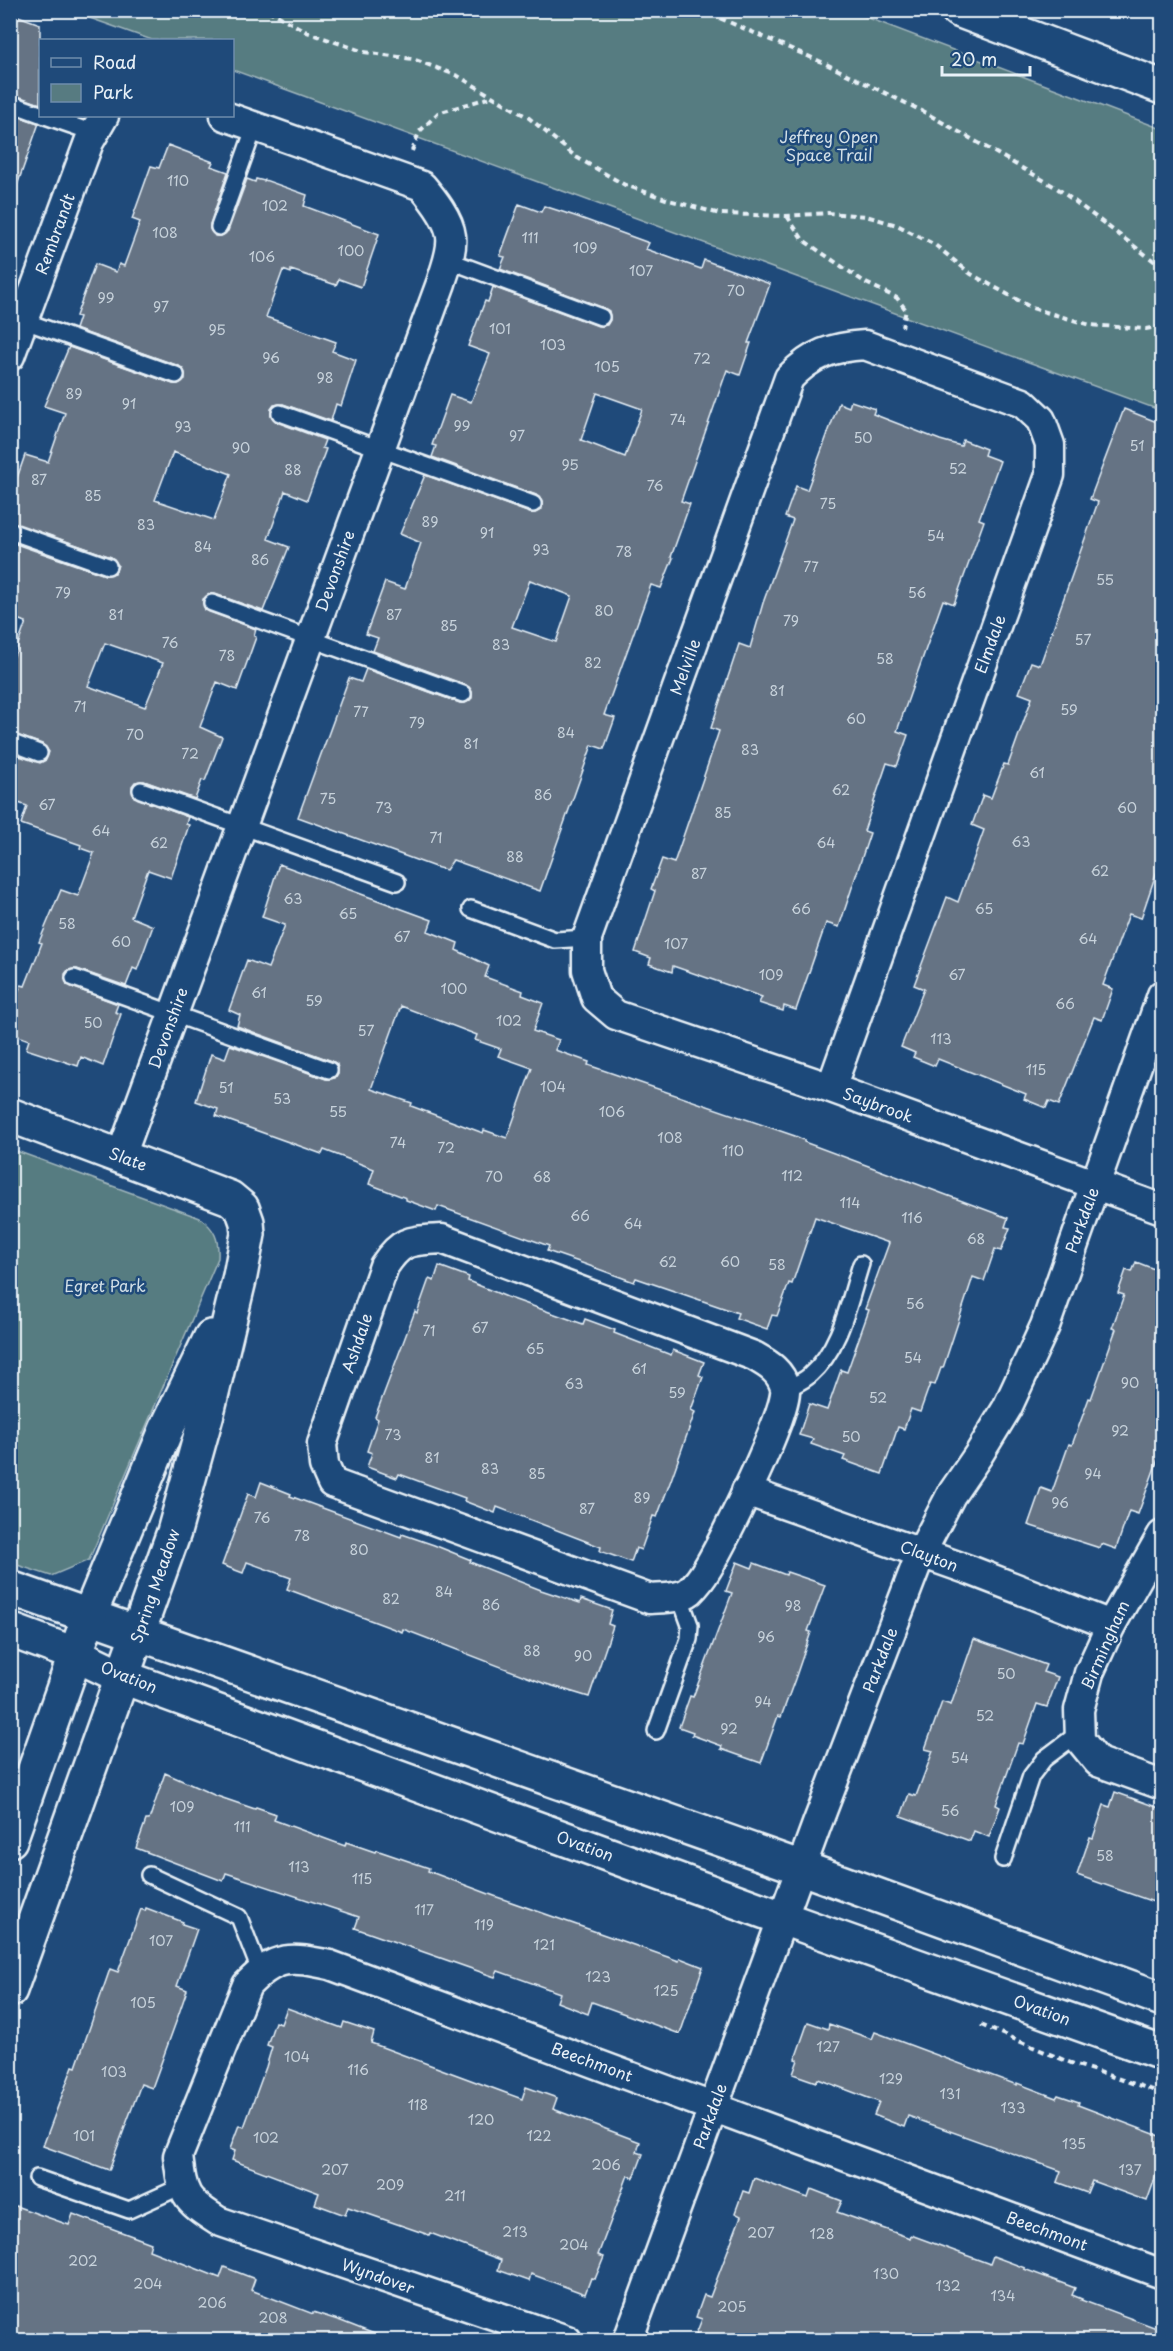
<svg xmlns="http://www.w3.org/2000/svg" width="1173" height="2351" font-family="'Playpen Sans',sans-serif">
<style>
.green{fill:#577b81;stroke:#a0b6bc;stroke-width:1.5}
.building{fill:#657384;stroke:#e8f1f8;stroke-width:1.5;fill-rule:evenodd}
.lines{fill:none;stroke-linecap:round;stroke-linejoin:round}
.lane-casing{stroke:#e8f1f8;stroke-width:20}
.street-casing{stroke:#e8f1f8;stroke-width:33}
.secondary-casing{stroke:#e8f1f8;stroke-width:38}
.primary-casing{stroke:#e8f1f8;stroke-width:38}
.path{stroke:#e8f1f8;stroke-width:4;stroke-dasharray:6 4.5;stroke-linecap:butt}
.lane{stroke:#1f4a7a;stroke-width:15}
.street{stroke:#1f4a7a;stroke-width:28}
.secondary{stroke:#1f4a7a;stroke-width:33}
.primary{stroke:#1f4a7a;stroke-width:33}
.labels{text-anchor:middle;stroke-width:5;stroke-linejoin:round;paint-order:stroke}
.number-label{font-size:14px;fill:#c7d2db}
.park-label{font-size:16px;fill:#d2dfe6;stroke:#1f4a7a}
.street-label{font-size:16px;fill:#e8f1f8;stroke:#1f4a7a}
</style>
<rect width="100%" height="100%" fill="#1f4a7a"/>
<filter id="ink" filterUnits="userSpaceOnUse"><feTurbulence type="fractalNoise" baseFrequency=".0167" numOctaves="2"/><feDisplacementMap in="SourceGraphic" scale="12" xChannelSelector="R" yChannelSelector="G"/><feConvolveMatrix kernelMatrix="1 2 1 2 8 2 1 2 1" color-interpolation-filters="sRGB"/></filter>
<g filter="url(#ink)">
<g class="green">
<path d="M70,11h780l312,118v282l-929,-341 -1,-30h-80z"/>
<path d="M11,1149l189,69c15,11 19,21 18,40l-129,302 -38,16 -40,-13z"/>
</g>
<g class="building">
<path d="M10,13l30,11v80l-30,-10z"/>
<path d="M10,114l29,9 -25,71 -4,-1z"/>
<path d="M168,145l45,17 -2,4 17,6 -18,52v5l5,7h6l7,-5 19,-52 8,3 1,-3 8,2 1,-1 42,15 -3,11 75,28 -18,53 -22,-8 -3,6 -45,-15v3l-8,-3 -17,47 70,25 -4,9 24,9 -15,46 -5,-2 -5,17 -48,-17 -9,1 -3,4v6l5,7 49,18 -3,8 4,1 -19,51 -22,-9 -17,48 21,8 -26,64 -48,-17h-5l-7,5 2,11 51,19 -2,7 2,1 -19,53 -20,-8 -17,45 22,10 -17,44 -3,-1 -7,19 -51,-18 -9,1 -3,4 2,11 54,20 -2,7 3,1 -18,53 -23,-8 -17,47 22,9 -16,44 -4,-2 -7,18 -49,-17 -9,1 -3,4 2,11 51,19 -3,8 6,2 -18,52 -22,-9 -3,9 -52,-17 3,-9 -19,-7v-22l11,-26 4,1 17,-43 -3,-1 22,-52 17,6 16,-43 -14,-5 1,-3 -60,-21 6,-18 -17,-6v-47l30,10 6,-3 3,-8 -7,-8 -32,-11v-66l16,-45 -16,-5v-75l95,33 10,-2 3,-8 -7,-8 -101,-35v-24l15,-43 23,7 17,-49 -21,-7 25,-59 104,37h5l7,-5v-6l-6,-7 -104,-37 4,-12 -3,-1 19,-52 21,8 3,-8 5,2 16,-44 -8,-3 19,-53 8,2zM173,452l58,22 -17,46 -59,-20zM105,643l58,20 -18,44 -57,-21z"/>
<path d="M519,204l22,8 3,-6 31,10 74,27 -3,6 55,20 3,-9 66,24 -22,59h3l-11,32 -13,-5 -46,131 9,3 -19,53 2,1 -12,30 -10,-3 -47,130 11,3 -11,31 -12,-4 -52,146 -87,-31 -7,10 -11,-3 -137,-50 51,-139 12,4 5,-13 94,34h5l7,-5v-6l-6,-7 -93,-34 5,-13 -12,-4 19,-52 20,7 16,-46 -21,-9 25,-59 105,38h5l7,-5v-6l-6,-7 -104,-38 4,-11 -4,-1 18,-50 21,7 19,-48 -22,-8 17,-45 3,1 5,-15 105,39 9,-1 3,-5 -1,-9 -5,-3 -104,-39 5,-12 -5,-1zM597,393l45,16 -17,48 -44,-17zM530,580l42,16 -16,46 -44,-15z"/>
<path d="M851,401l24,8 -2,5 67,26 21,6 2,-6 23,9 -2,6 16,6 -21,58 5,2 -30,83 -11,-4 -46,131 11,4 -11,31 -10,-3 -23,68 6,2 -31,94 -13,-4 -30,87 -12,-4 -1,5 -24,-8 3,-6 -89,-31 -1,6 -23,-8 2,-6 -16,-6 20,-61 -4,-2 11,-30 12,4 34,-99 11,-33 -8,-3 28,-84 11,4 13,-45 30,-83 -8,-3 11,-31 11,4 32,-87 10,4z"/>
<path d="M1124,409l38,15v432l-21,62 -12,-4 -26,71 10,4 -11,31 -8,-3 -35,88 -10,-4 -3,7 -22,-9 2,-5 -88,-35 -3,7 -22,-9 2,-4 -14,-6 23,-58 -10,-4 33,-88 11,5 26,-72 -12,-5 11,-30 8,3 13,-34 4,1 24,-67 -13,-5 12,-31 9,3 58,-163 -8,-3z"/>
<path d="M279,864l153,56 -4,11 30,12 -2,7 33,16 -4,11 38,14 -1,4 21,8 -10,28 26,9 -4,10 34,12 -1,3 207,71 9,4v2l204,76 -3,9 5,1 -9,23 -6,-2 -11,32 -11,-4 -30,91h-2l-6,17 -5,-1 -10,28 -9,-3 -7,20 -6,-2 -16,47 -39,-14 2,-4 -34,-12 2,-5 -14,-4 10,-31 18,6 14,-40 6,2 22,-62 -4,-1 24,-66 -74,-26 -23,67 -3,-1 -12,33 -5,-1 -5,14 -31,-11 2,-5 -102,-35 -2,4 -55,-20 -32,-11 2,-5 -111,-40 -2,5 -30,-11v-2l-37,-14 5,-15 -50,-19 -2,4 -106,-38 2,-7 -22,-8 15,-47 14,5 5,-14 96,34 9,-1 3,-5 -1,-9 -5,-3 -95,-35 3,-11 -11,-5 18,-50 21,8 17,-43 -23,-8zM401,1006l76,29 -2,5 26,9 -3,7 34,12 -25,70 -23,-8 -1,3 -72,-27 1,-3 -41,-14z"/>
<path d="M1136,1262l26,10v189l-4,-2 -20,55 -9,-3 -13,38 -14,-5 -2,4 -72,-23 13,-37 11,4 17,-48 3,1 17,-47 2,1 25,-70 -4,-1 12,-33 -6,-2 8,-23 6,2z"/>
<path d="M439,1266l30,11 -1,4 39,16 76,27 2,-5 30,11 -1,3 57,22 2,-5 31,12 -5,13 4,2 -12,33 4,2 -24,68 -14,37 -4,-1 -12,34 -5,-2 -5,14 -31,-11 1,-4 -104,-40 -2,6 -31,-12 1,-3 -66,-24 -2,4 -30,-11 5,-14 -5,-2 11,-32 -3,-2 40,-106 2,2 12,-34 5,2z"/>
<path d="M261,1482l30,12 -1,2 111,41 1,-3 32,11 37,15 -1,2 71,28 39,13 1,-4 31,11 -4,14 5,2 -24,71 -46,-14 -140,-54 -1,3 -115,-43 4,-11 -44,-16 -4,11 -21,-8 26,-71 8,3z"/>
<path d="M737,1562l15,6 2,-5 32,12 1,-3 38,13 -17,46 3,1 -16,47 -14,38 -3,-1 -17,47 -40,-14 1,-3 -30,-11 1,-3 -14,-5 11,-31 3,1 39,-104 -6,-2z"/>
<path d="M974,1639l72,26 -3,7 15,5 -11,30 -10,-3 -14,40 -5,-1 -22,62 4,2 -11,30 -15,-6 -4,10 -69,-25 8,-22 7,2 17,-45 -8,-2 17,-47 9,3z"/>
<path d="M165,1773l49,22 41,14 1,-2 20,7 -2,6 71,26 1,-4 29,10 1,-2 53,18 -1,3 69,26 182,64 1,-3 23,9 -23,67 -88,-32 -4,12 -31,-12 3,-9 -62,-22 -3,6 -140,-49 4,-11 -133,-44 -3,8 -87,-33 10,-28h3z"/>
<path d="M1115,1792l47,17v96l-85,-30 13,-38 3,1 11,-33 6,2z"/>
<path d="M146,1908l37,14 -1,2 15,5 -20,57 10,4 -11,32 -24,66 -11,-4 -32,86 -66,-24 30,-80 3,1 34,-98 8,3 23,-63 4,2z"/>
<path d="M287,2008l55,20 2,-6 30,10 -3,11 151,56 4,-12 31,11 -4,11 87,33 -3,10 6,2 -9,24 -6,-3 -30,80 6,2 -9,22 -4,-1 -6,16 -54,-20 -2,7 -31,-11 3,-10 -71,-27 -1,2 -81,-28 -3,8 -30,-11 4,-11 -87,-33 3,-9 -5,-2 9,-24 5,2 22,-60 6,-20 -5,-2 8,-23 6,2z"/>
<path d="M808,2022l20,7 1,-5 43,15 3,-7 142,53v-2l39,15 2,-3 21,7 -1,3 84,32v22l-15,42 -55,-20 -5,12 -30,-11 4,-11 -153,-55 -4,11 -30,-12 5,-13 -61,-23 -2,3 -23,-8 5,-14 -3,-1z"/>
<path d="M754,2178l54,20 3,-9 31,12 -5,11 73,26 1,-3 79,29 3,-8 32,12 -1,1 51,19 -3,7 10,4 -1,1 81,30v10h-449l-17,-6 6,-15 -6,-2 8,-22 6,2 31,-81 -6,-3 8,-22 6,2z"/>
<path d="M10,2204l59,21 4,-11 78,29 -2,7 71,28 4,-11 31,12 -4,11 62,24v-2l28,9 41,16 -1,3h-371z"/>
</g>
<g class="lines">
<g class="lane-casing">
<g id="lane">
<path d="M10,103l30,11"/>
<path d="M45,116l49,17"/>
<path d="M219,227l36,-101"/>
<path d="M448,260l153,57"/>
<path d="M19,319l157,56"/>
<path d="M280,413l253,91"/>
<path d="M10,531l98,35"/>
<path d="M212,603l251,91"/>
<path d="M10,742l29,11"/>
<path d="M141,790l256,92"/>
<path d="M471,909l84,31 32,-2"/>
<path d="M74,978l255,92"/>
<path d="M786,1389c8,-4 18,-8 24,-14 31,-27 39,-74 51,-111"/>
<path d="M656,1731l33,-92 1,-14 -11,-30"/>
<path d="M1003,1859l28,-83 13,-17 36,-27"/>
<path d="M149,1875l90,42 21,54"/>
<path d="M37,2178l92,32 53,-24"/>
</g>
</g>
<g class="street-casing">
<g id="street">
<path d="M10,356l79,-214 15,-26"/>
<path d="M831,1088l219,-613v-30l-9,-25 -18,-17 -158,-58c-33,2 -53,9 -76,33l-202,560v32l9,28 20,17 215,73 331,121"/>
<path d="M121,1156l320,-873c4,-14 12,-32 10,-47 -2,-17 -18,-37 -29,-50l-197,-70"/>
<path d="M442,1239l312,117c14,8 27,15 31,32 5,21 -63,157 -78,181 -4,7 -11,16 -17,22 -10,8 -28,7 -40,8l-318,-116 -8,-18 -2,-21 62,-178c18,-27 26,-25 58,-27z"/>
<path d="M746,1491l226,80 139,54"/>
<path d="M1162,1535l-51,90 -22,48 -10,37 1,30 18,22 64,23"/>
<path d="M567,2340l-349,-119c-34,-22 -35,-25 -40,-65l69,-171c30,-31 44,-28 83,-20l832,309"/>
<path d="M628,2340l189,-516 104,-271 30,-58 28,-41 28,-46 38,-82 117,-331"/>
</g>
</g>
<g class="secondary-casing">
<g id="secondary">
<path d="M10,1115l220,83 12,10 5,14 1,12 -8,42 -33,137 -33,119 -164,458"/>
<path d="M10,1588l792,280 360,131"/>
<path d="M10,1630l67,25 46,22 659,241 380,135"/>
<path d="M10,1840l79,-224 77,-186 45,-93"/>
</g>
</g>
<g class="primary-casing">
<path id="primary" d="M958,10l204,77"/>
</g>
<g class="path">
<path d="M268,10l39,22 57,20 49,7 45,17 71,42 47,39 49,28 44,15 51,14 66,2 42,-3 38,3 31,9 38,20 36,29 61,34 58,17 56,4 16,-3"/>
<path d="M701,10l123,53 102,50 131,75 105,79"/>
<path d="M412,151l7,-19 19,-19 53,-16"/>
<path d="M787,216l16,24 63,43 31,15 9,12 -4,17"/>
<path d="M981,2025l90,38 91,30"/>
</g>
<use href="#lane" class="lane"/>
<use href="#street" class="street"/>
<use href="#secondary" class="secondary"/>
<use href="#primary" class="primary"/>
</g>
</g>
<g class="labels">
<g class="number-label">
<text x="178" y="186">110</text>
<text x="275" y="211">102</text>
<text x="165" y="238">108</text>
<text x="530" y="243">111</text>
<text x="585" y="253">109</text>
<text x="351" y="256">100</text>
<text x="262" y="262">106</text>
<text x="641" y="276">107</text>
<text x="736" y="296">70</text>
<text x="106" y="303">99</text>
<text x="161" y="312">97</text>
<text x="500" y="334">101</text>
<text x="217" y="335">95</text>
<text x="553" y="350">103</text>
<text x="271" y="363">96</text>
<text x="702" y="364">72</text>
<text x="607" y="372">105</text>
<text x="325" y="383">98</text>
<text x="74" y="399">89</text>
<text x="129" y="409">91</text>
<text x="678" y="425">74</text>
<text x="462" y="431">99</text>
<text x="183" y="432">93</text>
<text x="517" y="441">97</text>
<text x="863" y="443">50</text>
<text x="1137" y="451">51</text>
<text x="241" y="453">90</text>
<text x="570" y="470">95</text>
<text x="958" y="474">52</text>
<text x="293" y="475">88</text>
<text x="39" y="485">87</text>
<text x="655" y="491">76</text>
<text x="93" y="501">85</text>
<text x="828" y="509">75</text>
<text x="430" y="527">89</text>
<text x="146" y="530">83</text>
<text x="487" y="538">91</text>
<text x="936" y="541">54</text>
<text x="203" y="552">84</text>
<text x="541" y="555">93</text>
<text x="624" y="557">78</text>
<text x="260" y="565">86</text>
<text x="811" y="572">77</text>
<text x="1105" y="585">55</text>
<text x="63" y="598">79</text>
<text x="917" y="598">56</text>
<text x="604" y="616">80</text>
<text x="116" y="620">81</text>
<text x="394" y="620">87</text>
<text x="791" y="626">79</text>
<text x="449" y="631">85</text>
<text x="1083" y="645">57</text>
<text x="170" y="648">76</text>
<text x="501" y="650">83</text>
<text x="227" y="661">78</text>
<text x="885" y="664">58</text>
<text x="593" y="668">82</text>
<text x="777" y="696">81</text>
<text x="80" y="712">71</text>
<text x="1069" y="715">59</text>
<text x="361" y="717">77</text>
<text x="856" y="724">60</text>
<text x="417" y="728">79</text>
<text x="566" y="738">84</text>
<text x="135" y="740">70</text>
<text x="471" y="749">81</text>
<text x="750" y="755">83</text>
<text x="190" y="759">72</text>
<text x="1037" y="778">61</text>
<text x="841" y="795">62</text>
<text x="543" y="800">86</text>
<text x="328" y="804">75</text>
<text x="47" y="810">67</text>
<text x="384" y="813">73</text>
<text x="1127" y="813">60</text>
<text x="723" y="818">85</text>
<text x="101" y="836">64</text>
<text x="436" y="843">71</text>
<text x="1021" y="847">63</text>
<text x="159" y="848">62</text>
<text x="826" y="848">64</text>
<text x="515" y="862">88</text>
<text x="1100" y="876">62</text>
<text x="699" y="879">87</text>
<text x="293" y="904">63</text>
<text x="801" y="914">66</text>
<text x="984" y="914">65</text>
<text x="348" y="919">65</text>
<text x="67" y="929">58</text>
<text x="402" y="942">67</text>
<text x="1088" y="944">64</text>
<text x="121" y="947">60</text>
<text x="676" y="949">107</text>
<text x="771" y="980">109</text>
<text x="957" y="980">67</text>
<text x="454" y="994">100</text>
<text x="259" y="998">61</text>
<text x="314" y="1006">59</text>
<text x="1065" y="1009">66</text>
<text x="509" y="1026">102</text>
<text x="93" y="1028">50</text>
<text x="366" y="1036">57</text>
<text x="941" y="1044">113</text>
<text x="1036" y="1075">115</text>
<text x="553" y="1092">104</text>
<text x="226" y="1093">51</text>
<text x="282" y="1104">53</text>
<text x="338" y="1117">55</text>
<text x="612" y="1117">106</text>
<text x="670" y="1143">108</text>
<text x="398" y="1148">74</text>
<text x="446" y="1153">72</text>
<text x="733" y="1156">110</text>
<text x="792" y="1181">112</text>
<text x="494" y="1182">70</text>
<text x="542" y="1182">68</text>
<text x="850" y="1208">114</text>
<text x="580" y="1221">66</text>
<text x="912" y="1223">116</text>
<text x="633" y="1229">64</text>
<text x="976" y="1244">68</text>
<text x="668" y="1267">62</text>
<text x="730" y="1267">60</text>
<text x="777" y="1270">58</text>
<text x="915" y="1309">56</text>
<text x="480" y="1333">67</text>
<text x="429" y="1336">71</text>
<text x="535" y="1354">65</text>
<text x="913" y="1363">54</text>
<text x="639" y="1374">61</text>
<text x="1130" y="1388">90</text>
<text x="574" y="1389">63</text>
<text x="677" y="1398">59</text>
<text x="878" y="1403">52</text>
<text x="1120" y="1436">92</text>
<text x="393" y="1440">73</text>
<text x="851" y="1442">50</text>
<text x="432" y="1463">81</text>
<text x="490" y="1474">83</text>
<text x="537" y="1479">85</text>
<text x="1093" y="1479">94</text>
<text x="642" y="1503">89</text>
<text x="1060" y="1508">96</text>
<text x="587" y="1514">87</text>
<text x="262" y="1523">76</text>
<text x="302" y="1541">78</text>
<text x="359" y="1555">80</text>
<text x="444" y="1597">84</text>
<text x="391" y="1604">82</text>
<text x="491" y="1610">86</text>
<text x="793" y="1611">98</text>
<text x="766" y="1642">96</text>
<text x="532" y="1656">88</text>
<text x="583" y="1661">90</text>
<text x="1006" y="1679">50</text>
<text x="763" y="1707">94</text>
<text x="985" y="1721">52</text>
<text x="729" y="1734">92</text>
<text x="960" y="1763">54</text>
<text x="182" y="1812">109</text>
<text x="950" y="1816">56</text>
<text x="242" y="1832">111</text>
<text x="1105" y="1861">58</text>
<text x="299" y="1872">113</text>
<text x="362" y="1884">115</text>
<text x="424" y="1915">117</text>
<text x="484" y="1930">119</text>
<text x="161" y="1946">107</text>
<text x="544" y="1950">121</text>
<text x="598" y="1982">123</text>
<text x="666" y="1996">125</text>
<text x="143" y="2008">105</text>
<text x="828" y="2052">127</text>
<text x="297" y="2062">104</text>
<text x="358" y="2075">116</text>
<text x="114" y="2077">103</text>
<text x="891" y="2084">129</text>
<text x="950" y="2099">131</text>
<text x="418" y="2110">118</text>
<text x="1013" y="2113">133</text>
<text x="481" y="2125">120</text>
<text x="84" y="2141">101</text>
<text x="539" y="2141">122</text>
<text x="266" y="2143">102</text>
<text x="1074" y="2149">135</text>
<text x="606" y="2170">206</text>
<text x="335" y="2175">207</text>
<text x="1130" y="2175">137</text>
<text x="390" y="2190">209</text>
<text x="455" y="2201">211</text>
<text x="515" y="2237">213</text>
<text x="761" y="2238">207</text>
<text x="822" y="2239">128</text>
<text x="574" y="2250">204</text>
<text x="83" y="2266">202</text>
<text x="886" y="2279">130</text>
<text x="148" y="2289">204</text>
<text x="948" y="2291">132</text>
<text x="1003" y="2301">134</text>
<text x="212" y="2308">206</text>
<text x="732" y="2312">205</text>
<text x="273" y="2323">208</text>
</g>
<g class="park-label">
<text x="829" y="143">Jeffrey Open<tspan x="829" dy="18">Space Trail</tspan></text>
<text x="105" y="1292">Egret Park</text>
</g>
<g class="street-label">
<text transform="translate(55 234) rotate(-70)" y="6">Rembrandt</text>
<text transform="translate(335 571) rotate(-70)" y="6">Devonshire</text>
<text transform="translate(990 644) rotate(-70)" y="6">Elmdale</text>
<text transform="translate(685 667) rotate(-70)" y="6">Melville</text>
<text transform="translate(168 1028) rotate(-70)" y="6">Devonshire</text>
<text transform="translate(878 1105) rotate(20)" y="6">Saybrook</text>
<text transform="translate(128 1159) rotate(20)" y="6">Slate</text>
<text transform="translate(1082 1220) rotate(-70)" y="6">Parkdale</text>
<text transform="translate(357 1343) rotate(-71)" y="6">Ashdale</text>
<text transform="translate(929 1556) rotate(20)" y="6">Clayton</text>
<text transform="translate(155 1586) rotate(-71)" y="6">Spring Meadow</text>
<text transform="translate(1105 1645) rotate(-66)" y="6">Birmingham</text>
<text transform="translate(880 1660) rotate(-69)" y="6">Parkdale</text>
<text transform="translate(129 1677) rotate(22)" y="6">Ovation</text>
<text transform="translate(585 1846) rotate(20)" y="6">Ovation</text>
<text transform="translate(1042 2010) rotate(20)" y="6">Ovation</text>
<text transform="translate(592 2062) rotate(20)" y="6">Beechmont</text>
<text transform="translate(710 2116) rotate(-70)" y="6">Parkdale</text>
<text transform="translate(1047 2231) rotate(20)" y="6">Beechmont</text>
<text transform="translate(378 2276) rotate(19)" y="6">Wyndover</text>
</g>
</g>
<rect width="1173" height="2351" fill="none" stroke="#1f4a7a" stroke-width="36"/>
<rect x="18" y="18" width="1137" height="2315" fill="none" stroke="#e8f1f8" stroke-width="2" filter="url(#ink)"/>
<rect x="39" y="39" width="195" height="78" fill="#1f4a7a" stroke="#6f8dac" stroke-width="1.5"/>
<rect x="51" y="58" width="30" height="9" fill="#1f4a7a" stroke="#6f8dac" stroke-width="1.5"/>
<text x="93" y="69" font-size="18" fill="#e8f1f8">Road</text>
<rect x="51" y="84" width="30" height="18" fill="#577b81" stroke="#6f8dac" stroke-width="1.5"/>
<text x="93" y="99" font-size="18" fill="#e8f1f8">Park</text>
<path d="M942 66v9h88v-9" fill="none" stroke="#e8f1f8" stroke-width="3"/>
<text x="951" y="66" font-size="18" fill="#e8f1f8" stroke="#1f4a7a" stroke-width="4.5" paint-order="stroke">20 m</text>
</svg>
